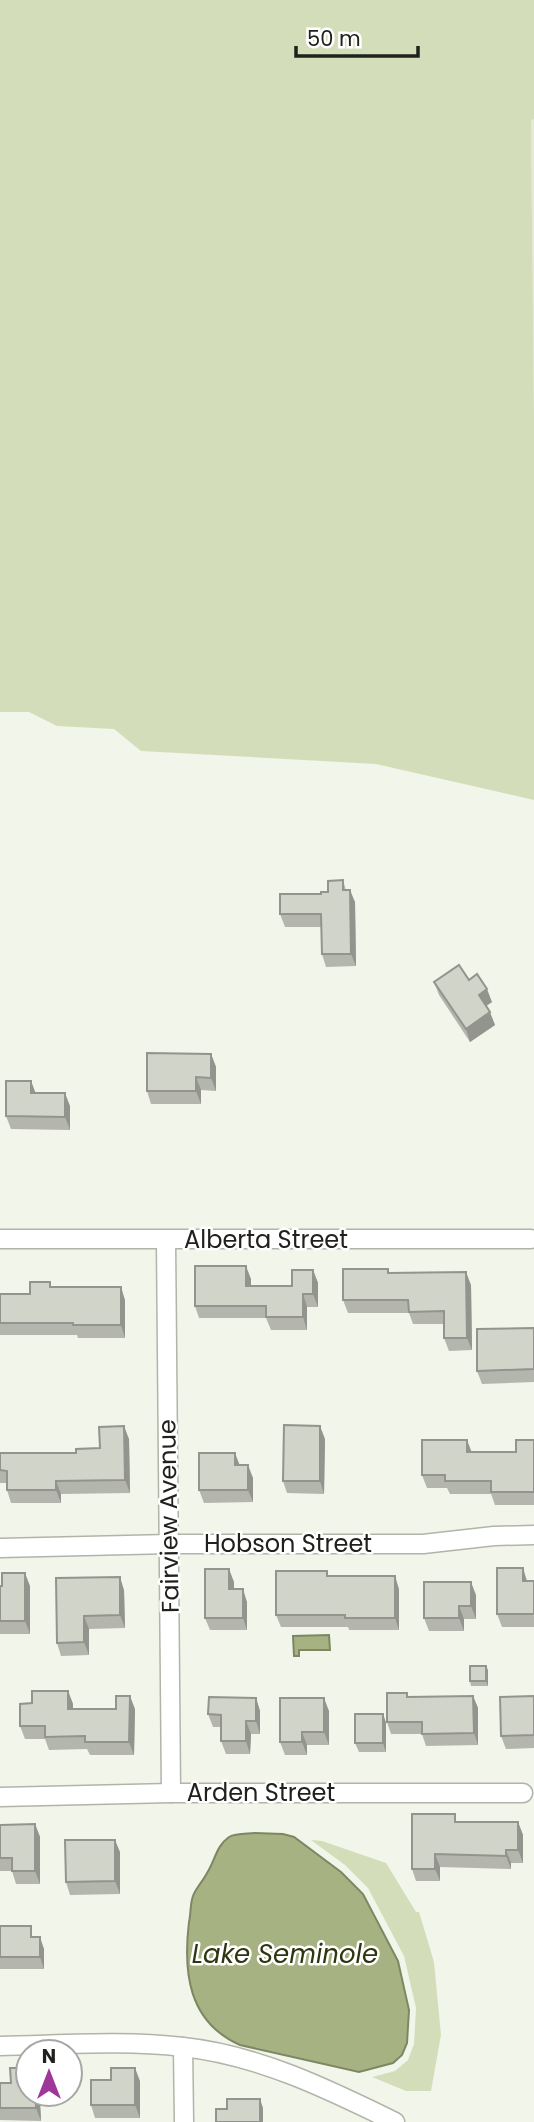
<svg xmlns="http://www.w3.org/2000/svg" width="534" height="2122" font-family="Poppins,sans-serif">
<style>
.built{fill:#e4e9d6}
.green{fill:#d4ddba}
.water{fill:#a6b282;stroke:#7e8664;stroke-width:2}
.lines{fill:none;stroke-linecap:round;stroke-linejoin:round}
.minor-casing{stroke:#b1b4a9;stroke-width:21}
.minor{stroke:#fff;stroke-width:18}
.wall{fill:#b4b6ad}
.shaded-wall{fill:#92948d}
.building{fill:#d1d4c9;stroke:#92948d;stroke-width:2}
.labels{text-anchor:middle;stroke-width:5;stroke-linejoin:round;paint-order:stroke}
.street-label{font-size:24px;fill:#20211d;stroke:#fff}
.water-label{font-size:26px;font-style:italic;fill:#2e350f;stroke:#fff}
</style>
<rect width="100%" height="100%" fill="#f2f5e9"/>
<path class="built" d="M531,119h3v298z"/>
<g class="green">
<path d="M0,0h534v119l-3,1 3,297v383l-158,-36 -235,-13 -27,-22 -57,-3 -28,-14h-29z"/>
<path d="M311,1840l11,1 64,22 30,49h3l15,50 7,73 -10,56h-25l-34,-14 23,-6 13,-11 6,-16 2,-36 -12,-52 -36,-68 -23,-23z"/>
</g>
<g class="water">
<path d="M329,1635l1,15h-31v6h-5l-1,-20z"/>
<path d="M255,1833l28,1 11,3 47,35 22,22 35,67 11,49 -2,33 -5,12 -9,8 -34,9 -119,-27c-52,-23 -57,-73 -51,-123 2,-8 1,-18 4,-26 3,-8 10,-15 14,-23 8,-12 9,-27 22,-36 7,-4 18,-3 26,-4z"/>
</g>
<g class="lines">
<g class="minor-casing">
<g id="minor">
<path d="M0,1239h531"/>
<path d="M166,1240l5,553"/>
<path d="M0,1548l170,-4h253l71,-8 40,-1"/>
<path d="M0,1797l171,-4h352"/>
<path d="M0,2046c60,-1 123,-6 183,1 75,8 145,42 212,75"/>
<path d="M183,2047l1,75"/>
</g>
</g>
<use href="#minor" class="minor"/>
</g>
<g class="wall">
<path d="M343,880l3,10 9,12 1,64 -30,1 -4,-13 -1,-27h-36l-5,-13 48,-22z"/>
<path d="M469,980l23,22 -6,4 9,19 -25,17 -31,-47 -5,-13z"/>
<path d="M211,1054l5,13v24l-15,-1v14h-50l-4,-13z"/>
<path d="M31,1081l4,12 35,13v24l-59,-1 -5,-13z"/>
<path d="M388,1269l1,4 82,12 1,65 -23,1 -5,-13v-14h-31l-4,-11h-61l-5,-13z"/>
<path d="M313,1270l5,13v24h-11v23h-36l-5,-12h-67l-4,-12 56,-27v7h41z"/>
<path d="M52,1287l73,13v38h-47l-1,-3h-77v-41h30z"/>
<path d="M534,1328v54l-52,2 -5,-13z"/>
<path d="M129,1439l1,54 -69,1v9h-50l-4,-13v-7h-7v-30h76l24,-5z"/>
<path d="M325,1439l-1,55 -37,-1 -4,-12z"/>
<path d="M534,1440v65h-39l-4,-11h-41l-3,-6h-20l-5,-13 49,-23h45z"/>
<path d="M239,1465l14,13v24l-49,1 -5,-13z"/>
<path d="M327,1571l1,5 71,13v41h-50l-1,-3h-67l-5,-12z"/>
<path d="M56,1578l68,12 1,38 -36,1v26l-28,1 -4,-13z"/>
<path d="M534,1581v46h-32l-5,-13z"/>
<path d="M234,1582v7l13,13v28h-37l-5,-12z"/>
<rect x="0" y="1586" width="30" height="48"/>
<path d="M476,1595v24h-12v12h-35l-5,-13z"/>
<path d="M488,1670v16h-17l-1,-5z"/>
<path d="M68,1691l5,13v5h62l-1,46h-44l-3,-6 -38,1 -4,-11h-20l-5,-13 12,-23z"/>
<path d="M407,1693l1,4 65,-1 5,12v37l-52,1 -4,-12h-31l-4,-12z"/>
<path d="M534,1696v52l-28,1 -5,-13z"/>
<path d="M256,1698l4,13v23h-9l-1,20h-24l-5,-13v-14h-8l-5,-13z"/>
<path d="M329,1711v34h-22v10h-22l-5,-13z"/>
<path d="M383,1714l3,9v29h-27l-4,-9z"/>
<path d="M458,1822h60l5,13v28h-12v6l-71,-2v14h-24l-4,-12z"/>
<path d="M35,1824l5,13v47h-24l-4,-13h-12v-46z"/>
<path d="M120,1852v42l-50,1 -4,-13z"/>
<path d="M0,1926l35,11 9,12v20h-44z"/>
<path d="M140,2081v37h-45l-4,-13z"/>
<path d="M0,2083h11l17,11h11l2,27 -41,-1z"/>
</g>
<g class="shaded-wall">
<path d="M350,890l5,12 1,64 -5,-12z"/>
<path d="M487,989l5,13 -9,6 -4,-13z"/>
<path d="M490,1012l5,13 -25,17 -4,-13z"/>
<path d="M211,1054l5,13v24l-5,-13z"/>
<path d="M196,1077l5,13v14l-5,-13z"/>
<path d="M31,1081l5,13 -5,-1z"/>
<path d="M65,1093l5,13v24l-5,-13z"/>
<path d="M246,1266l5,13v20l-5,-13z"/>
<path d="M313,1270l5,13v24l-5,-13z"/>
<path d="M466,1272l5,13 1,65 -5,-12z"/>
<path d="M121,1287l4,13v38l-4,-13z"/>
<path d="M303,1294l4,13v23l-4,-13z"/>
<path d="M124,1426l5,13 1,54 -5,-13z"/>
<path d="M320,1426l5,13 -1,55 -4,-13z"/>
<path d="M467,1440l5,13 -5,-1z"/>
<path d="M235,1453l5,13 -5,-1z"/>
<path d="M248,1465l5,13v24l-5,-12z"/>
<path d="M56,1481l5,13v9l-5,-13z"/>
<path d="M523,1568l4,13h-4z"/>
<path d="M229,1569l5,13v20l-5,-13z"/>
<path d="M25,1573l5,13v48l-5,-13z"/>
<path d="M395,1576l4,13v41l-4,-12z"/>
<path d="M120,1577l4,13 1,38 -5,-13z"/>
<path d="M471,1582l5,13v24l-5,-13z"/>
<path d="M243,1589l4,13v28l-4,-12z"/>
<path d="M459,1606l5,13v12l-5,-13z"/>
<path d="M84,1616l5,13v26l-5,-13z"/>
<path d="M486,1666l2,4v16l-2,-5z"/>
<path d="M68,1691l5,13v18l-5,-13z"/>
<path d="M130,1696l5,13 -1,46 -5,-13z"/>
<path d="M473,1696l5,12v37l-4,-12z"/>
<path d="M256,1698l4,13v23l-4,-13z"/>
<path d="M324,1698l5,13v34l-5,-13z"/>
<path d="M383,1714l3,9v29l-3,-9z"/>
<path d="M246,1721l5,13 -1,20 -4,-13z"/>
<path d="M302,1732l5,13v10l-5,-13z"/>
<path d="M518,1822l5,13v28l-5,-13z"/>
<path d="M35,1824l5,13v47l-5,-13z"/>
<path d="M115,1840l5,12v42l-5,-13z"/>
<path d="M506,1850l5,13v6l-5,-13z"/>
<path d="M435,1854l5,13v14l-5,-12z"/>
<path d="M40,1937l4,12v20l-4,-12z"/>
<path d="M135,2068l5,13v37l-5,-13z"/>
<path d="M36,2094h3l1,2 1,25 -5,-13z"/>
<path d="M260,2099l3,9v14h-3z"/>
</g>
<g class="building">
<path d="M343,880v10h7l1,64h-29l-1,-40h-41v-20h41v-2h7v-11z"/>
<path d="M459,965l10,15 8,-6 10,15 -8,6 11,17 -24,17 -32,-47z"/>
<path d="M147,1053l64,1v24l-15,-1v14h-49z"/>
<path d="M6,1081h25v12h34v24l-59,-1z"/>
<path d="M195,1266h51v20h46v-16h21v24h-10v23h-37v-11h-71z"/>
<path d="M343,1269h45v4l78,-1 1,66h-23v-27l-35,1 -1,-12h-65z"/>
<path d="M30,1282h20v5h71v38h-48v-2h-73v-29h30z"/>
<path d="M534,1328v41l-57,2v-42z"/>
<path d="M284,1425l36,1v55h-37z"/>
<path d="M124,1426l1,54 -69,1v9h-49v-19l-7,-1v-17h76v-4l24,-1 -1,-21z"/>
<path d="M422,1440h45v12h49v-12h18v52h-43v-11h-46v-6h-23z"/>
<path d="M199,1453h36v12h13v25h-49z"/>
<path d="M497,1568h26v13h11v33h-37z"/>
<path d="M205,1569h24v20h14v29h-38z"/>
<path d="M276,1571h51v5h68v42h-50v-3h-69z"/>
<path d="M2,1573h23v48h-25v-35h2z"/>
<path d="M120,1577v38l-36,1v26l-27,1 -1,-65z"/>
<path d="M424,1582h47v24h-12v12h-35z"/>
<rect x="470" y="1666" width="16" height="15"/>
<path d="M32,1691h36v18h48v-13h14l-1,46h-44v-6l-40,1v-11h-25v-22l12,-1z"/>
<path d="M387,1693h20v4l66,-1 1,37 -52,1v-12h-35z"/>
<path d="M534,1696v39l-33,1 -1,-39z"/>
<path d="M209,1697l47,1v23h-10v20h-25v-26l-13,-1z"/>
<path d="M280,1698h44v34h-22v10h-22z"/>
<rect x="355" y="1714" width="28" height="29"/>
<path d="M412,1814h43v8h63v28h-12v6l-71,-2v15h-23z"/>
<path d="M35,1824v47h-23v-13h-12v-33z"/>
<path d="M65,1840h50v41l-49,1z"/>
<path d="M0,1926h31v11h9v20h-40z"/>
<path d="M10,2068h18v26h8v14h-36v-25h11z"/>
<path d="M111,2068h24v37h-44v-25h20z"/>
<path d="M227,2099h33v23h-44v-13h11z"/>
</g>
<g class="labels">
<g class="street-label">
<text x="266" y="1248">Alberta Street</text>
<text transform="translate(169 1516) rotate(-91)" y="8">Fairview Avenue</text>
<text x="288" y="1552">Hobson Street</text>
<text x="261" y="1801">Arden Street</text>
</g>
<g class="water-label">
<text x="285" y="1963">Lake Seminole</text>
</g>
</g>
<g transform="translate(49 2073)"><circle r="33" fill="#ffffff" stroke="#a6a6a5" stroke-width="2"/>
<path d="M0-5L12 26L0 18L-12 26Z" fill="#9e379a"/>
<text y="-10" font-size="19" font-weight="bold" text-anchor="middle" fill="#20211d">N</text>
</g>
<path d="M296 46v10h122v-10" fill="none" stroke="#20211d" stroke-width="3.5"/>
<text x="307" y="46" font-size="21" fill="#20211d" stroke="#ffffff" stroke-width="5" paint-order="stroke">50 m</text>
</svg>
